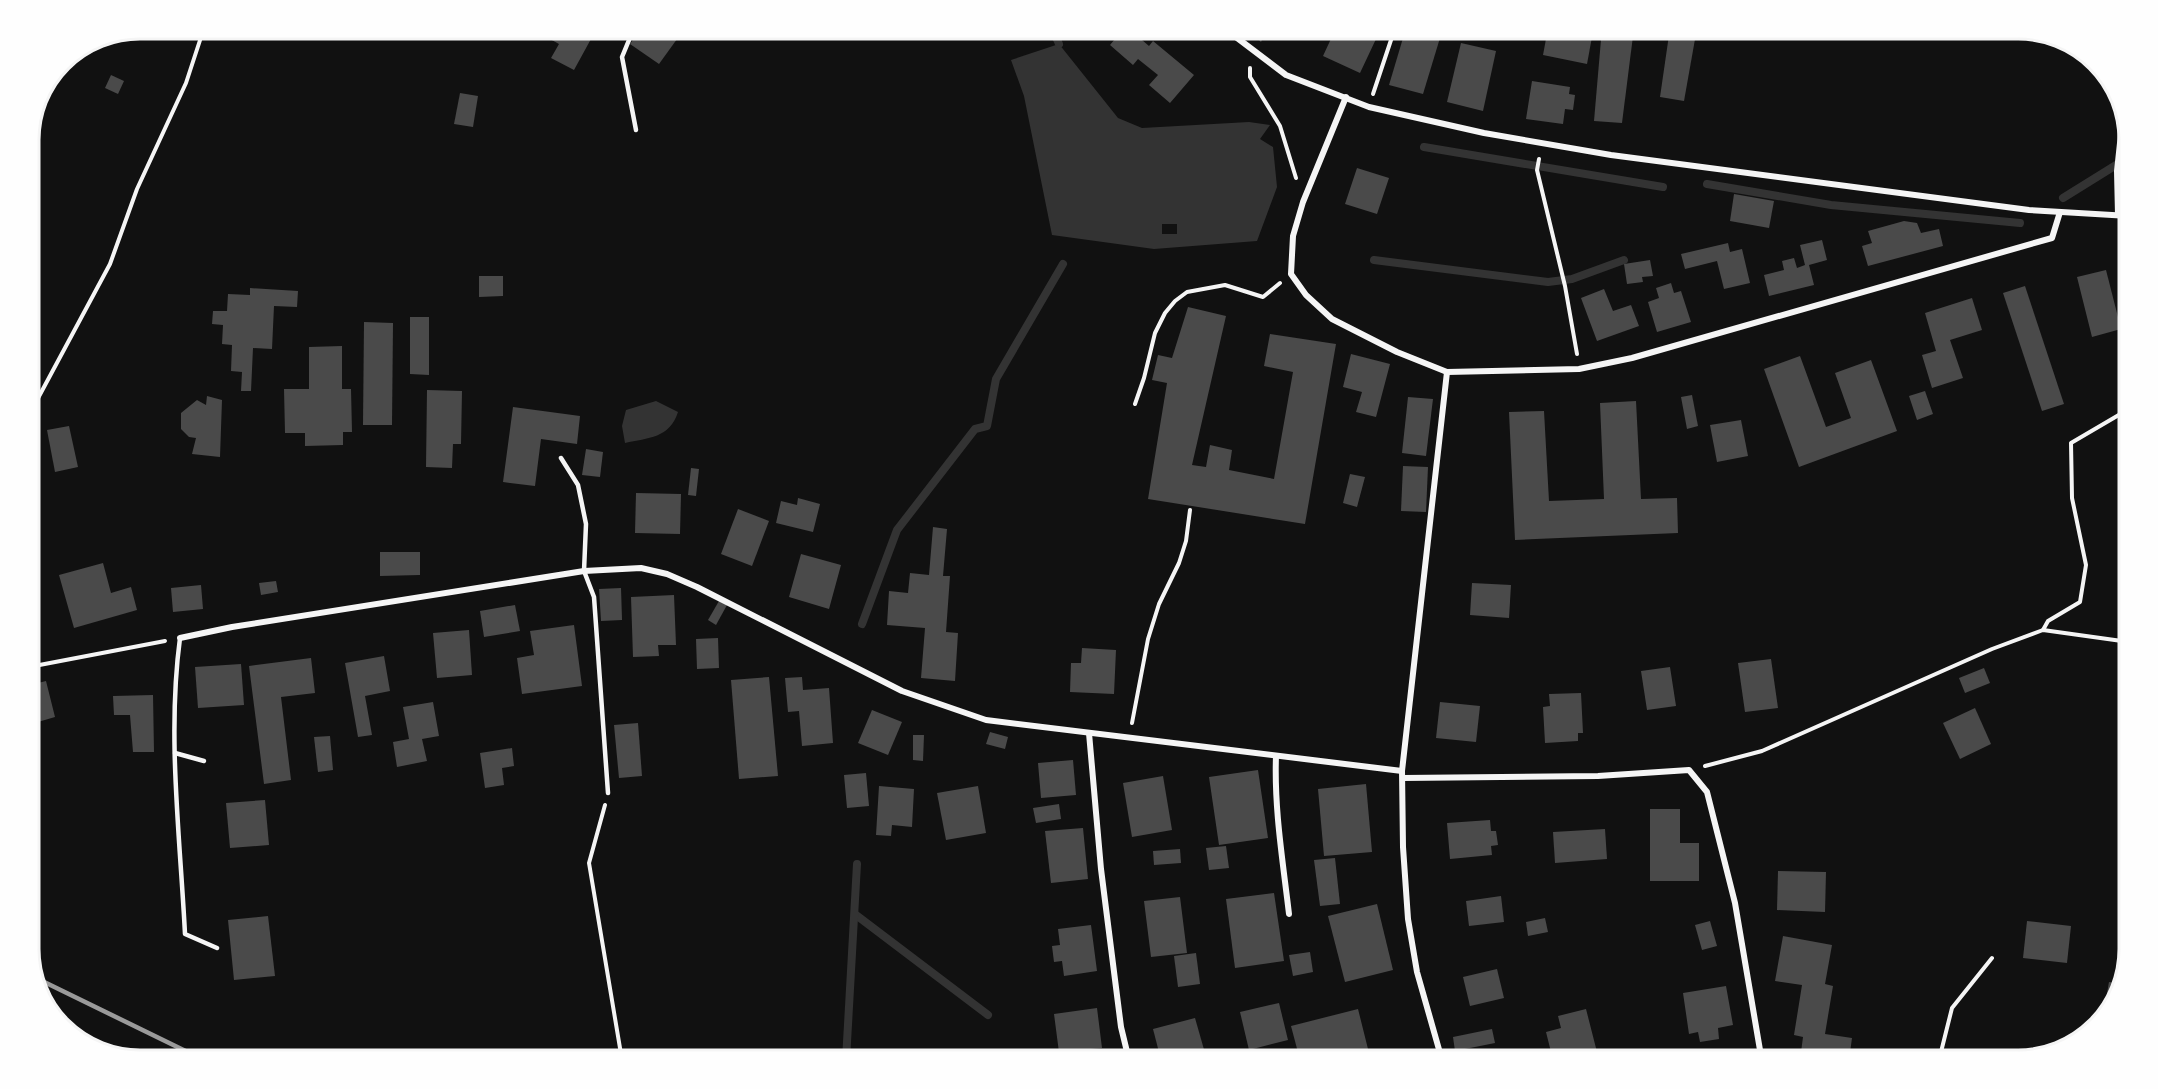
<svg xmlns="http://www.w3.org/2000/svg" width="2158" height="1089" font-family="Quicksand,sans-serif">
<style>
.water{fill:#333;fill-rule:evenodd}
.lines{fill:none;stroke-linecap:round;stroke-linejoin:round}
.stream{stroke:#333;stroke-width:8}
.building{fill:#4a4a4a}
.path{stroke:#f5f5f5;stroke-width:4}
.service{stroke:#f5f5f5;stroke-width:4.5}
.minor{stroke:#f5f5f5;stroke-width:6}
.rail{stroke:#9a9a9a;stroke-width:4.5}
.rim{fill:none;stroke:#f5f5f5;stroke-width:3}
</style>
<rect width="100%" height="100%" fill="#111"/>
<g class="water">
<path d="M1059,44l59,74 24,10 107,-6 21,3 -10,14 13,8 4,40 -20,54 -103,8 -102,-14 -28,-139 -13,-36zM1162,224h15v10h-15z"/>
<path d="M656,401l22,11c-8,26 -30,26 -53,31l-3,-17 4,-16z"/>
</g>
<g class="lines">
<g class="stream">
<path d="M1052,28l7,16"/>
<path d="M1424,147l239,40"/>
<path d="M1707,184l124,21 189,18"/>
<path d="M2063,198l66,-41"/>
<path d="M1374,260l174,22 24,-3 52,-19"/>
<path d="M862,624l35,-94 78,-101 12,-3 9,-47 67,-115"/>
<path d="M856,915l132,100"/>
<path d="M846,1060l11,-196"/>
</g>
</g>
<g class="building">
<path d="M544,28h53l-23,42 -23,-12 8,-14 -18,-10z"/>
<path d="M641,28h44l-26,36 -29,-20z"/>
<path d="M1124,28h4l21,18 4,-5 41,34 -24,28 -21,-18 9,-10 -20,-16 -5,6 -23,-20z"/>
<path d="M1247,28h20l-6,14z"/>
<path d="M1273,28h28l-4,11z"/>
<path d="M1336,28h34l-3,7 9,4 -16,34 -37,-17z"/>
<path d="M1406,28h37l-20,66 -34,-9z"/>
<path d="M1548,28l44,9 -5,27 -44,-9z"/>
<path d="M1602,28h32l-12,95 -28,-2z"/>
<path d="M1670,28h27l-13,73 -24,-4z"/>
<path d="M1461,43l35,8 -13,60 -36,-9z"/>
<path d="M111,75l13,6 -6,13 -13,-6z"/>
<path d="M1532,81l38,6 -1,7 6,1 -2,15 -8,-1 -2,15 -37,-5z"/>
<path d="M460,93l18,3 -5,31 -19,-3z"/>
<path d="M1357,168l32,10 -12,36 -32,-10z"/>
<path d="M1734,194l40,7 -5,27 -39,-7z"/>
<path d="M1904,221l13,2 4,10 18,-4 4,17 -75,20 -6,-20 10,-3 -4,-12z"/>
<path d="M1822,240l5,20 -18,5 5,20 -45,11 -5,-21 20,-5 -2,-9 12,-3 3,10 8,-3 -5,-20z"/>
<path d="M1728,243l2,9 12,-3 8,34 -26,6 -7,-28 -32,8 -4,-15z"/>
<path d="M1650,260l3,16 -11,1 1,5 -16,2 -3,-20z"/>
<path d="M2106,270l15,59 -29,8 -15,-60z"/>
<path d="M479,276h24v20l-24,1z"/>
<path d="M1671,283l3,10 7,-2 10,31 -34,10 -9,-30 11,-4 -3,-10z"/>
<path d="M2025,286l39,118 -22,7 -39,-118z"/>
<path d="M250,288l48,3 -1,16 -23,-1 -2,43 -19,-1 -2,43h-10l1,-19 -11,-1 1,-26 -10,-1 1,-19 -11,-1 1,-13h14l1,-17 22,1z"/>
<path d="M1604,289l9,22 18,-6 8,21 -42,15 -16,-43z"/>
<path d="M1972,298l10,32 -32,10 13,38 -31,10 -10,-33 14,-4 -11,-38z"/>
<path d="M1188,307l38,9 -34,149 14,2 4,-22 22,5 -3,20 45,9 19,-107 -29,-6 6,-32 66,10 -31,180 -157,-25 19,-116 -15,-3 6,-25 14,3z"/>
<path d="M410,317h19v58l-19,-1z"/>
<path d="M364,322l29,1 -1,102h-29z"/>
<path d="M342,346v43h9l1,43h-9v13l-38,1v-13h-20l-1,-44h25v-42z"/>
<path d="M1351,354l39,10 -14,53 -20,-5 6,-20 -19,-5z"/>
<path d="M1800,356l26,71 25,-9 -16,-45 36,-13 26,71 -98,36 -35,-98z"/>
<path d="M427,390l35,1 -1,53h-8l-1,24 -26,-1z"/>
<path d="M1925,391l8,23 -16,6 -8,-24z"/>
<path d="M1692,395l6,31 -11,3 -6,-32z"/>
<path d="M207,396l15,4 -2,57 -28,-3 4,-16 -7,-1 -8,-8v-16l16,-13 9,5z"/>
<path d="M1408,397l25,2 -7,57 -24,-3z"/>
<path d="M1636,401l5,98 36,-1 1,35 -163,7 -6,-128 35,-1 5,90 55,-2 -4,-96z"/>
<path d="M513,407l67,9 -3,28 -36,-5 -6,47 -32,-4z"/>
<path d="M1741,420l7,36 -31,6 -7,-37z"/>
<path d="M69,426l9,41 -23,5 -8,-42z"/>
<path d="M586,449l17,3 -3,25 -18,-2z"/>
<path d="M1403,466l25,1 -2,45 -25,-1z"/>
<path d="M691,468l8,1 -3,27 -8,-1z"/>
<path d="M1350,474l15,3 -8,30 -14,-4z"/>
<path d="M636,493l45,1 -1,40 -45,-1z"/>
<path d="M798,498l22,6 -7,28 -37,-9 5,-22 16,4z"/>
<path d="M738,509l31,12 -17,45 -31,-12z"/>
<path d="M933,527l14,2 -4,47h7l-4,56 12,1 -3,48 -34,-3 4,-50 -38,-3 2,-34 19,2 2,-20 19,2z"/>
<path d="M380,552h40v23l-40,1z"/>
<path d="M801,554l40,11 -12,44 -40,-12z"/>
<path d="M103,563l8,30 20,-6 6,23 -63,18 -15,-53z"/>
<path d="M276,581l2,11 -17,3 -2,-12z"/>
<path d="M1472,583l39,2 -2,33 -39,-3z"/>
<path d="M201,585l2,24 -30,3 -2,-24z"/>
<path d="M621,588l1,32 -21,1 -2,-32z"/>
<path d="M674,595l2,50h-18l1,11 -26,1 -2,-60z"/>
<path d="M719,601l8,4 -11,20 -8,-5z"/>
<path d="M515,605l5,26 -36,6 -4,-26z"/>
<path d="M574,625l8,61 -60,8 -5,-36 17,-3 -4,-24z"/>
<path d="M469,630l3,45 -35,3 -4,-45z"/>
<path d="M718,638l1,30 -22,1 -1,-30z"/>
<path d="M1082,648l34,2 -2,44 -44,-2 1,-29h10z"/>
<path d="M384,656l6,35 -25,5 7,39 -14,2 -13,-74z"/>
<path d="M311,658l4,35 -34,4 10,83 -27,4 -15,-118z"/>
<path d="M1771,659l7,49 -33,4 -7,-49z"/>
<path d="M241,664l3,41 -46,3 -3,-41z"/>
<path d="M1670,667l6,39 -29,4 -6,-39z"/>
<path d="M1984,668l6,15 -25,10 -6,-15z"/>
<path d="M769,677l9,99 -39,3 -8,-99z"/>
<path d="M802,677l1,13 26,-2 4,55 -31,3 -3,-35 -11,1 -3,-34z"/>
<path d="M46,681l9,36 -17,5 -8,-37z"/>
<path d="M1581,693l2,40h-5v8l-33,2 -2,-36 7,-1 -1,-12z"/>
<path d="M153,695l1,57h-21l-3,-37h-16l-1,-19z"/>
<path d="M433,702l6,34 -17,3 5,22 -30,6 -4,-25 16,-3 -6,-32z"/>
<path d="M1440,702l40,4 -4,36 -40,-4z"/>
<path d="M1975,708l16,36 -31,15 -17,-36z"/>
<path d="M872,710l30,12 -14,33 -30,-12z"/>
<path d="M638,723l4,53 -23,2 -5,-53z"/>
<path d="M990,732l18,5 -3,12 -19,-5z"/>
<path d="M913,735h11l-1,26 -10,-1z"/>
<path d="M330,736l3,34 -15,2 -4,-35z"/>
<path d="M512,748l2,18 -12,2 2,17 -19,3 -5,-35z"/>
<path d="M1073,760l3,35 -35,3 -3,-35z"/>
<path d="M1258,770l10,68 -49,7 -10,-68z"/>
<path d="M866,773l3,33 -22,2 -3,-33z"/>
<path d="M1163,776l9,54 -40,7 -9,-54z"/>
<path d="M1366,784l6,68 -48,4 -6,-67z"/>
<path d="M879,786l35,3 -2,38 -20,-2 -1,11 -15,-1z"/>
<path d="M978,786l8,47 -40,7 -9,-47z"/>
<path d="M265,800l4,45 -39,3 -4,-45z"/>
<path d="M1059,804l2,15 -25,4 -3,-15z"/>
<path d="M1650,809h30v34h19v38h-49z"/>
<path d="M1490,820l1,11h5l2,14 -7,1 1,9 -42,4 -3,-36z"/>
<path d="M1083,828l5,51 -37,4 -6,-52z"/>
<path d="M1605,829l2,30 -52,4 -2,-31z"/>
<path d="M1226,846l3,22 -20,2 -3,-22z"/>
<path d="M1180,849l1,14 -27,2 -1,-14z"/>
<path d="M1335,858l5,46 -20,2 -6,-46z"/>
<path d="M1778,871l48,1 -1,40 -48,-2z"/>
<path d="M1274,893l10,68 -49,7 -9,-69z"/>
<path d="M1501,896l3,26 -35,4 -3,-25z"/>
<path d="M1180,897l7,56 -36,4 -7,-56z"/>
<path d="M1377,904l16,66 -48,12 -17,-66z"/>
<path d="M268,916l7,60 -41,4 -6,-60z"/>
<path d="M1545,918l3,14 -20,4 -2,-14z"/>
<path d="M1710,921l7,25 -15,4 -7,-25z"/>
<path d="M2027,921l44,5 -4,37 -44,-5z"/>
<path d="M1091,925l6,46 -33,5 -2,-15 -8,1 -2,-16 8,-1 -2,-16z"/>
<path d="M1783,936l49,9 -7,39 8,2 -8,48 27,4 -3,22h-49l3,-23 -9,-2 8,-50 -27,-4z"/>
<path d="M1310,952l3,20 -20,4 -4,-21z"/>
<path d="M1196,953l4,31 -22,3 -4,-31z"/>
<path d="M1497,969l7,29 -34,8 -7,-29z"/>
<path d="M2109,982l12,2 -3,14 -6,7 -7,-1z"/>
<path d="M1726,986l7,39 -15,3 1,11 -19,3 -2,-10 -9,2 -6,-41z"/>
<path d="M1279,1003l9,37 -39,10 -9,-38z"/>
<path d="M1097,1008l5,40 -11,1 2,11h-33l-6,-46z"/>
<path d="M1358,1009l11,44 -29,7h-40l-9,-34z"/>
<path d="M1586,1009l11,43 -35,8h-9l-7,-28 15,-4 -3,-12z"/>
<path d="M1195,1018l12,42h-46l-8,-31z"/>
<path d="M1492,1029l3,14 -40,8 -2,-14z"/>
</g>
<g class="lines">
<g class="path">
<path d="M1250,68v9l30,49 16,52"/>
<path d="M1373,94l22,-66"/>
<path d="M1539,159l-2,11 28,116 12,68"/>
<path d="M2120,231l9,74"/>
<path d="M1135,404l9,-26 11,-45 10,-20 10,-12 12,-9 38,-7 38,12 17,-14"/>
<path d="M29,415l81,-151 27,-75 49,-106 18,-55"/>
<path d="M2129,475l-1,51h1"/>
<path d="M2043,630l5,-9 32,-19 6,-37 -14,-67 -1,-55 58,-34"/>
<path d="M29,667l136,-26"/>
<path d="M1132,723l16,-84 11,-35 20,-41 7,-22 4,-31"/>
<path d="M1705,766l57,-15 230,-102 51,-19 86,12"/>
<path d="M605,805l-16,58 33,197"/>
<path d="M1939,1060l13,-52 40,-50"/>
</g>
<g class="service">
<path d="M634,28l-12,29 14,73"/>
<path d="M561,458l17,27 8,39 -2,47 10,26 14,196"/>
<path d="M180,638c-13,97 0,198 5,296l32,14"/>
<path d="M175,753l29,8"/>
</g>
<g class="minor">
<path d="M1224,28l62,47 83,32 115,26 127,22 418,55 100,6"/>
<path d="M1346,97l-43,105 -10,34 -2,38 15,21 26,24 65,33 50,20 132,-3 53,-11 420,-120 8,-26"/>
<path d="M2118,215l-1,-44 6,-56"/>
<path d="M180,638l52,-11 352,-56 57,-3 26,6 30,13 205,104 84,29 416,51"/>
<path d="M1089,733l12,136 20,158 8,33"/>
<path d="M1276,756c-2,53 7,106 13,158"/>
<path d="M1403,778l195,-2 91,-6 18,22 28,111 25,147 4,10"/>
<path d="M1442,1060l-25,-88 -9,-53 -5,-72 -1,-76 45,-399"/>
</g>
<path class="rail" d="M36,978l168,82"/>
</g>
<path d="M0 0H2158V1089H0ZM140 39H2018A101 101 0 0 1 2119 140V949A101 101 0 0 1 2018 1050H140A101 101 0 0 1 39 949V140A101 101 0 0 1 140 39Z" fill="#fefefe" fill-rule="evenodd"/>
<path class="rim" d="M140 39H2018A101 101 0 0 1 2119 140V949A101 101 0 0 1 2018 1050H140A101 101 0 0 1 39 949V140A101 101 0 0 1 140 39Z"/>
</svg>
